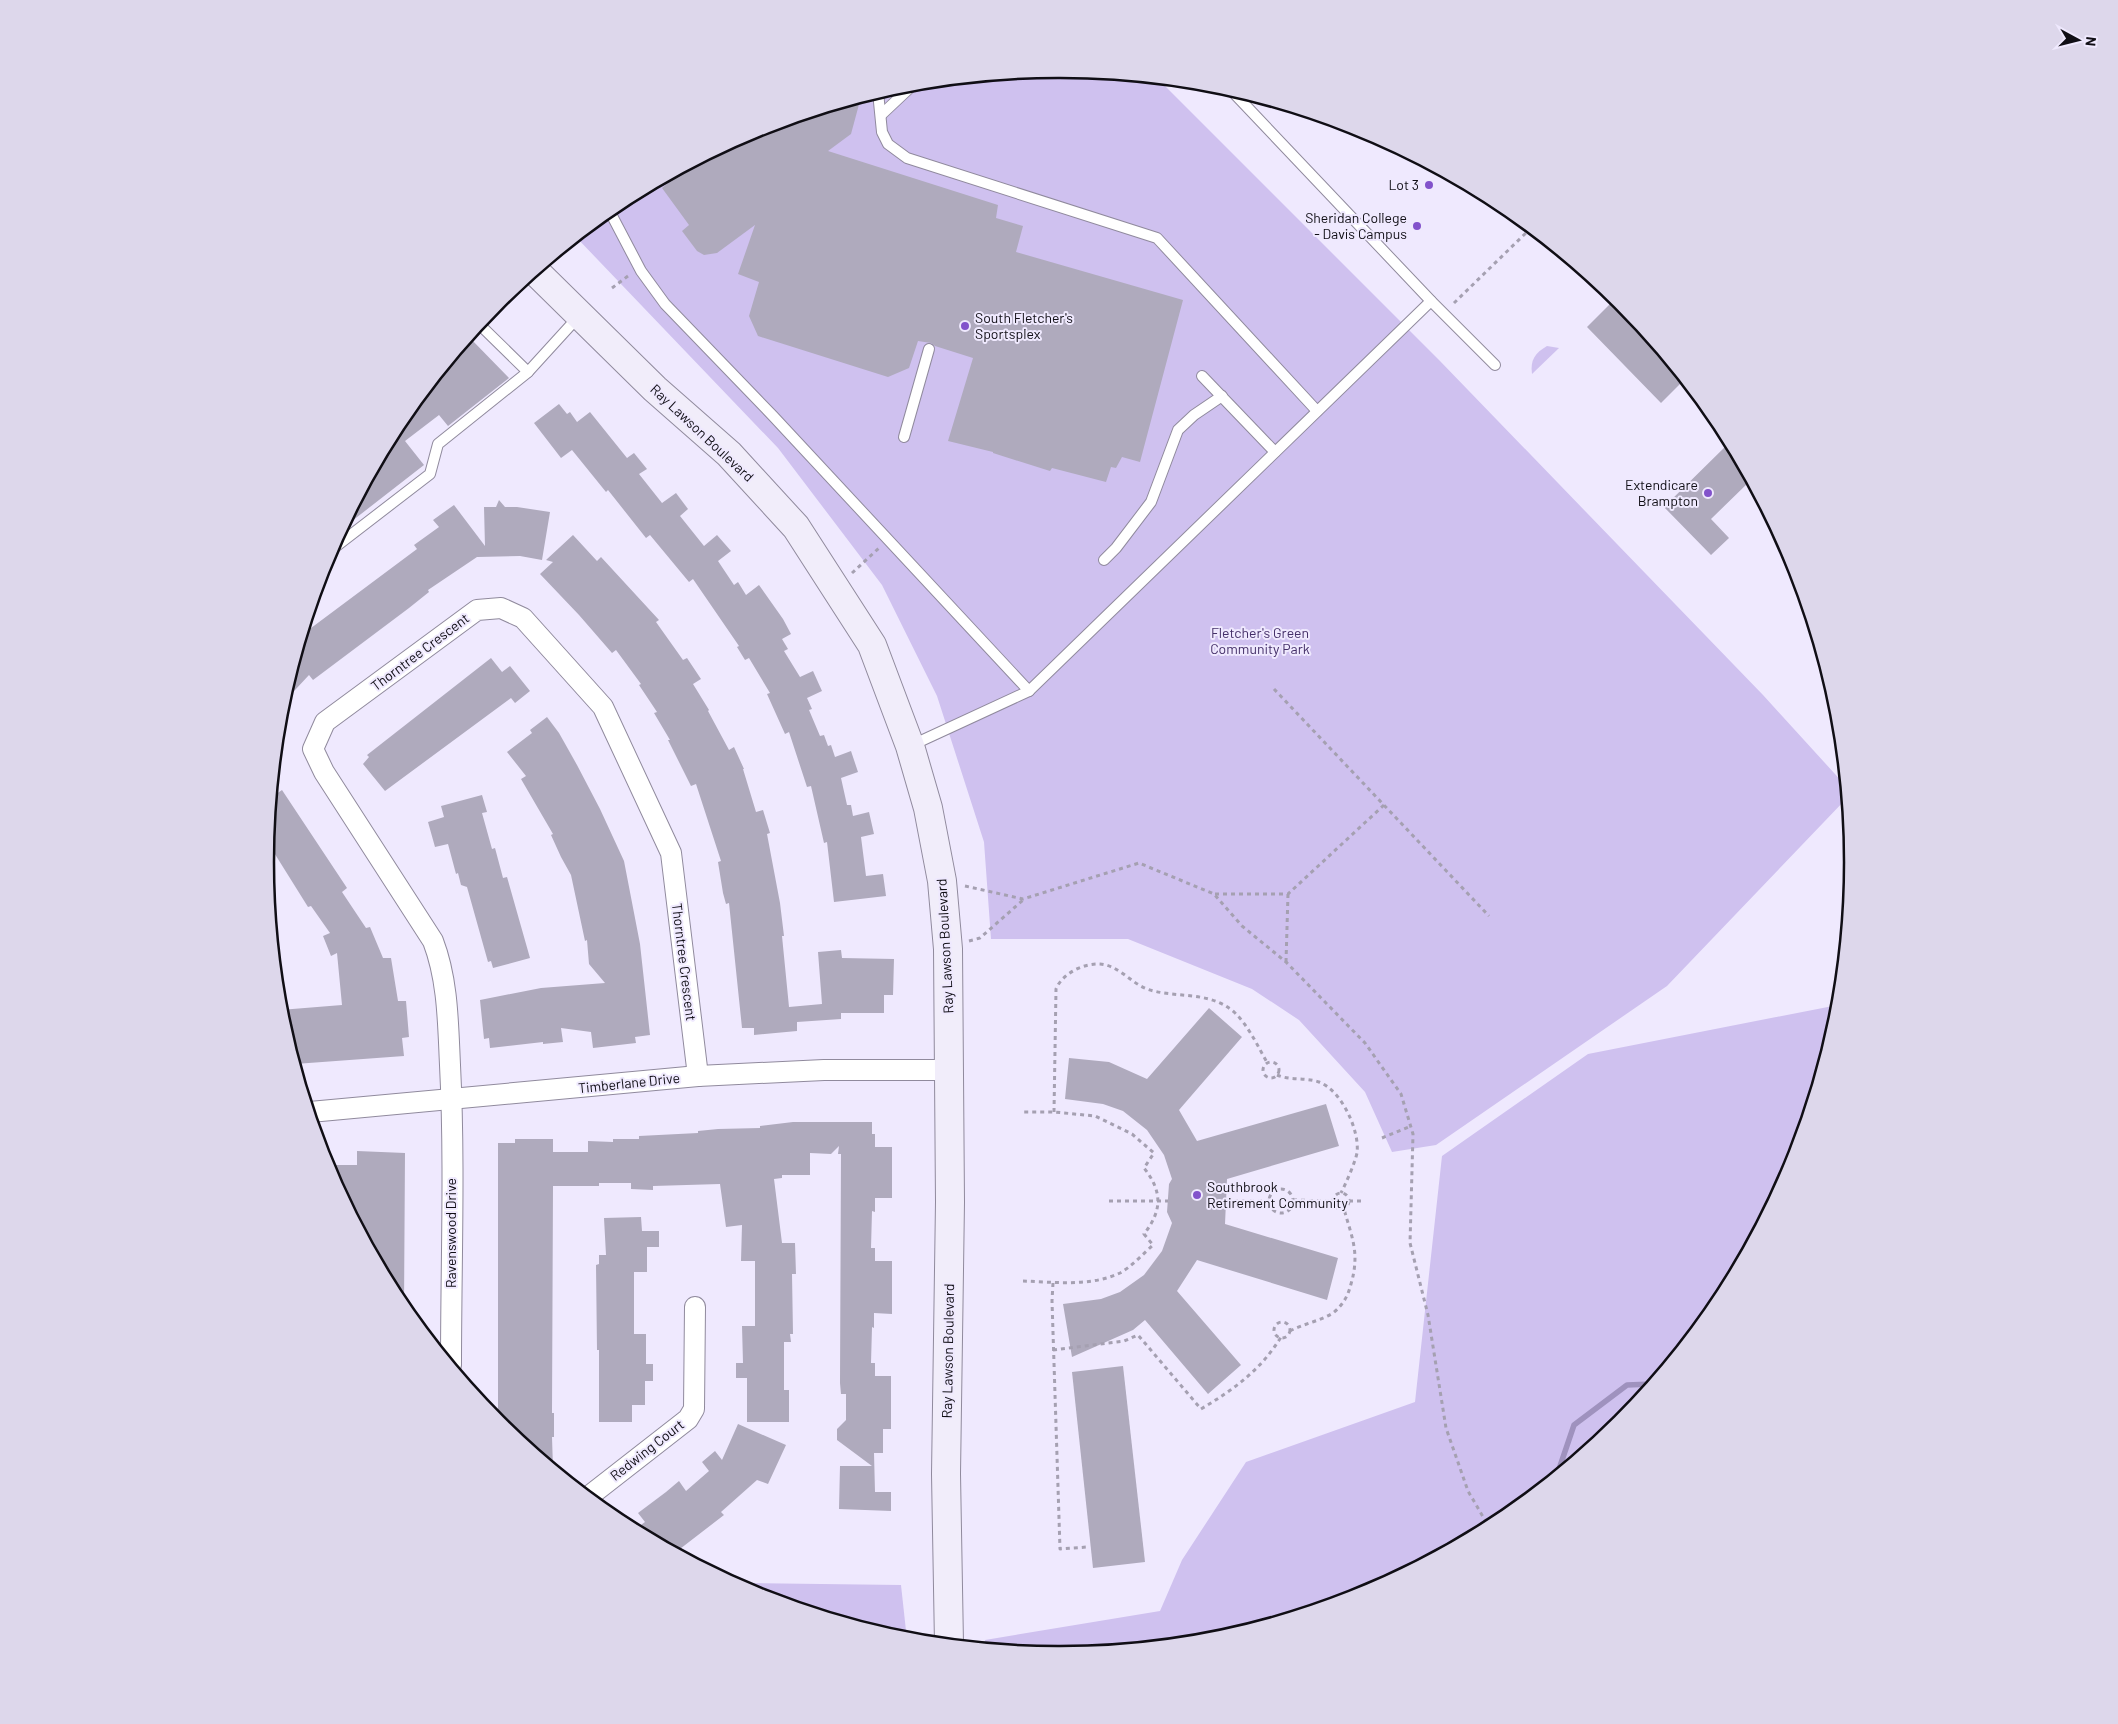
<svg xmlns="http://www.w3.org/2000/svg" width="2118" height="1724" font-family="Barlow,sans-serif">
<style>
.green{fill:#cfc1ef}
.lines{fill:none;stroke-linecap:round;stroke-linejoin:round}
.stream{stroke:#9f92be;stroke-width:5.5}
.building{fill:#afaabd}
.lane-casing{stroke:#908a9d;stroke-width:12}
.street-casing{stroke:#908a9d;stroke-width:22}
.secondary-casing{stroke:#908a9d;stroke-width:30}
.path{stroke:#a5a0b1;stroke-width:3;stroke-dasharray:4 4;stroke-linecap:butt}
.lane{stroke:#fff;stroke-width:10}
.street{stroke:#fff;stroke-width:20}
.secondary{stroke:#f1edfa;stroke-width:28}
.poi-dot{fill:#8252cb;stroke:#efe9fe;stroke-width:2}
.labels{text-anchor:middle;stroke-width:4;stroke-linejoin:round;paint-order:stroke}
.poi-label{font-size:14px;fill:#100e15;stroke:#efe9fe;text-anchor:end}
.street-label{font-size:14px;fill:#100e15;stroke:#efe9fe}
.park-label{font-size:14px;fill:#442f68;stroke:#efe9fe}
.rim{fill:none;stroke:#100e15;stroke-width:2.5}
</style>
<rect width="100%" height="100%" fill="#efe9fe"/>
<g class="green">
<path d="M1059,69l98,9 283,283 323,334 82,90 1,14 -179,187 -231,159 -44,7 -27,-60 -66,-72 -47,-31 -124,-50h-137l-7,-97 -47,-146 -55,-111 -104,-137 -202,-211 43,-35 137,-73 149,-45z"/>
<path d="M1547,346l12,2 -27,26c-2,-14 3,-21 15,-28z"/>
<path d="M1838,1005l-1,12 -45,149 -74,137 -98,120 -121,99 -137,73 -149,45 -154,15 -73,-7 -1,-8 175,-29 22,-51 64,-98 169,-60 27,-246 146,-102z"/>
<path d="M750,1583l151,2 6,55 -152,-45 -14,-8z"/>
</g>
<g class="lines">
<path class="stream" d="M1557,1475l17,-50 53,-40 25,-1"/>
</g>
<g class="building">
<path d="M861,97l-10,37 -23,17 170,54 -2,13 27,8 -7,26 167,48 -43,162 -18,-5 -6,11 -5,-1 -5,15 -54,-14 -2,3 -57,-18v-1l-45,-11 25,-83 -38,-12 -4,-3 -13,-2 -9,27 -21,9 -130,-41 -9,-20 10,-34 -21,-8 17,-49 -38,28 -13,2 -7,-4 -15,-20 7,-6 -27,-37 11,-9 -3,-4 86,-46z"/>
<path d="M1614,300l4,3 2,-2 64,79 -23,23 -74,-76z"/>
<path d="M469,337l40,41 -61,48 -9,-11 -34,26 19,24 -81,63 57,-107z"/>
<path d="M559,404l8,10 3,-2 7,10 13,-10 37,46 7,-5 13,16 -8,5 23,29 14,-10 12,16 -8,7 24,30 13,-11 14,16 -13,10 16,24 4,-3 8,13 13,-10 24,34 8,15 -9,5 6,10 -4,2 16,26 13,-6 9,20 -15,7 5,11 -3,1 11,26 4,-1 4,11 3,-1 4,12 16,-6 7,21 -17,6 6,27h4l2,11 16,-4 5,22 -13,3 5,39 17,-2 3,22 -52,6 -7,-60 -3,1 -13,-57 -4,1 -18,-55 -4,2 -18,-40 3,-1 -21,-35 -4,2 -8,-13 2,-1 -46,-67 -4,3 -39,-47 -4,3 -38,-48 -2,2 -34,-42 -11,8 -27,-35z"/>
<path d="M1730,442l20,39 -39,38 18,19 -18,17 -47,-48z"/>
<path d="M499,500l6,7h12l33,5 -8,48 -22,-4 -43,1 -49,33 1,2 -20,16 -96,72 -4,-5 -27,29 21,-70 114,-85 -3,-4 25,-18 -6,-7 21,-15 31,41 -1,-39h12z"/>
<path d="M573,535l24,26 4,-4 58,63 -3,2 27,38 4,-2 14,21 -8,5 16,26 -1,1 21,39 5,-3 10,22h-1l13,43 7,-2 7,23 -3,1 13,69 4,33h-2l7,71 33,-3 -4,-52 23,-2 1,8 52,1 -1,36h-9v18h-43v6l-44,3v9l-43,4v-7h-12l-13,-125 -3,1 -3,-11 -5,-31 3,-1 -25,-77 -5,2 -23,-46h2l-16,-27 3,-1 -18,-27 2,-1 -25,-34 -4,3 -33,-38 -39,-41 13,-12 -7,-2z"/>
<path d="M491,658l11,14 8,-6 20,25 -15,12 -4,-5 -126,93 -22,-27 6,-7 -2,-2z"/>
<path d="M547,717l12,16 18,32 23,44 24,52 16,83 10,91 -15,2 1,6 -43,5 -2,-16 -30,-4 2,14 -20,2v-2l-53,6 -1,-10 -5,1 -4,-39 61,-12 64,-5 -16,-19 -2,-24 -2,1 -14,-66 -10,-18 -10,-22 2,-1 -32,-55 5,-3 -19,-24 25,-19 -2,-3z"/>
<path d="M282,790l65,98 -5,4 24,36 4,-1 13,31h8l7,43h8l3,36 -7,1 2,18 -109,8 -15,-54 62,-5 -5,-52 -6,3 -8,-20 7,-3 -19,-27 -3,1 -40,-64 4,-46z"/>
<path d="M482,795l5,17 -5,1 10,36 3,-1 8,30 4,-1 23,81 -37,10 -2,-7 -3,1 -21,-75 -6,-2 -3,-12 -2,1 -8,-30 -13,3 -7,-25 16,-5 -3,-11z"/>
<path d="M1209,1008l33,29 -63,73 18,31 129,-37 13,42 -112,33 -2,45 113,34 -11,42 -130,-40 -20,31 64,74 -33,29 -63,-74 -12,10 -61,27 -9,-53 38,-5 19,-7 24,-17 18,-24 10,-28 -5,-11 2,-28 3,-5 -8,-24 -17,-25 -24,-19 -20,-7 -38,-5 4,-41 40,4 38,17z"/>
<path d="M793,1122h79v12h3v13h17v51h-17v14l-3,-1 -1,37h4v13h17v53l-18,-1v15l-2,-1 -1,36h4v13h16v53h-8v24h-9l1,39h16v19l-52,-2 1,-43h32l-35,-26v-11l9,-9v-26h-5l-1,-11 1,-229h-3l1,-8 -8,8 -21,-1v22h-28v3l-8,1 8,64h13l1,31h-4l1,60h-3l1,8h-7v48h5v32h-42v-44h-11v-15h7l-1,-37h13v-65h-14l1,-36 -16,2 -6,-43 -67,2v4l-22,-1v-6h-32v3h-46l-1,227h2v24h-2l1,31 -55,-45v-280h17v-4h38v13h35v-11l25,1v-3h26v-3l59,-3v-2l20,-2 42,-1v-2z"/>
<path d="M357,1151l48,2 -1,155 -78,-143h31z"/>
<path d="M641,1217l1,14h17v16h-12v25h-13v62h12v30h7v17h-8v24h-13v17h-33v-72h-2l-1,-85 3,-1v-9h7l-2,-37z"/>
<path d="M1123,1366l22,196 -52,6 -21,-196z"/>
<path d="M738,1424l48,21 -18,39 -11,-4 -36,32 3,3 -48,37 -42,-22 11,-8 -7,-9 28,-21 13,-11 7,10 23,-20 -7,-9 13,-11 7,9z"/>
</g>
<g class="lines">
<g class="lane-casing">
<g id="lane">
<path d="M1230,89l201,212 64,64"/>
<path d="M878,92l4,40 6,12 19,14 250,80 160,173"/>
<path d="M881,115l34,-32"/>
<path d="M609,210l32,61 24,33 108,112 256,275"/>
<path d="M479,324l49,48"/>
<path d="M1202,376l73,76"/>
<path d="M904,437l25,-88"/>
<path d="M330,551l100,-77 8,-30 90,-72 51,-56"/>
<path d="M1104,560l12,-12 35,-46 27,-72 16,-15 28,-19"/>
<path d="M910,746l119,-55 402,-390"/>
</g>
</g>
<g class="street-casing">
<g id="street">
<path d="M310,1112l388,-36 126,-6h126"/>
<path d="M451,1365c0,-100 4,-201 -1,-300 -2,-42 -2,-85 -17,-124l-109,-169 -11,-23 12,-27 152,-112 24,-2 22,10 80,89 68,146 27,223"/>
<path d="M588,1497l100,-78 6,-10 1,-102"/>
</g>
</g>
<g class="secondary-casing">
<path id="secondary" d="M535,271l120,118 74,65 67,73 76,118 38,101 18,62 14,73 6,68 2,253 -4,272 3,170"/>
</g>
<g class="path">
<path d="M612,288l16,-12"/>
<path d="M1454,303l77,-75"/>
<path d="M852,573l27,-25"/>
<path d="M1274,689l215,227"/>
<path d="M965,886l58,13 116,-36 75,31 28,32 44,36 79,81 36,51 12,40 -3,109 18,72 18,113 22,63 21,36"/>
<path d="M1215,894h73l96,-89"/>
<path d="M969,941l11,-3 43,-38"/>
<path d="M1286,962l2,-68"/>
<circle cx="1271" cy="1070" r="8"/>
<path d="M1277,1075c14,6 28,2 42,7 22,8 41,48 38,71 -2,10 -11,30 -16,40"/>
<path d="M1054,1112l2,-123c6,-15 27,-26 44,-25 18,1 31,19 47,25 29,10 62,1 87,23 15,14 24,35 34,52"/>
<path d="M1382,1138l29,-12"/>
<circle cx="1281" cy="1201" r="12"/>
<circle cx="1341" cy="1201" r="8"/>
<path d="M1293,1200l40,1"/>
<path d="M1109,1201h59"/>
<path d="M1226,1201h43"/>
<path d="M1349,1201h15"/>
<path d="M1023,1281c31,1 67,6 97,-8 11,-6 23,-19 33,-28l-9,-11c18,-23 19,-42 0,-66l10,-15 -22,-19 -37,-18 -41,-4h-30"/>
<path d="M1053,1283l-1,18 8,248 27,-2"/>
<circle cx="1282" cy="1330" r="8"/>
<path d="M1290,1331c13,-7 30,-10 43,-18 10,-8 15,-17 18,-29 9,-31 1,-46 -7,-75"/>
<path d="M1053,1350l71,-9 14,-6 63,74c32,-19 60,-39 80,-72"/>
</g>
<use href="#lane" class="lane"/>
<use href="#street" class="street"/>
<use href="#secondary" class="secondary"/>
</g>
<g class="poi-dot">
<circle cx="1429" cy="185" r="5"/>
<circle cx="1417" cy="226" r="5"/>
<circle cx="965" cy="326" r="5"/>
<circle cx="1708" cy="493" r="5"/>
<circle cx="1197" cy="1195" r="5"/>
</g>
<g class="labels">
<g class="poi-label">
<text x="1419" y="190">Lot 3</text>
<text x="1407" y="223">Sheridan College<tspan x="1407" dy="16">- Davis Campus</tspan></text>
<text x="975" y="323" text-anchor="start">South Fletcher's<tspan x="975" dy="16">Sportsplex</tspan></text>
<text x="1698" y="490">Extendicare<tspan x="1698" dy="16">Brampton</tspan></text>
<text x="1207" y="1192" text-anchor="start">Southbrook<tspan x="1207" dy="16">Retirement Community</tspan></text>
</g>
<g class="street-label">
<text transform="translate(702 433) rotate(43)" y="5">Ray Lawson Boulevard</text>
<text transform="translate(420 652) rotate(-37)" y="5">Thorntree Crescent</text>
<text transform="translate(945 946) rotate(-93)" y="5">Ray Lawson Boulevard</text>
<text transform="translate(684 962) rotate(83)" y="5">Thorntree Crescent</text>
<text transform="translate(629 1083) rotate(-6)" y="5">Timberlane Drive</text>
<text transform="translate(451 1233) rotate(-90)" y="5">Ravenswood Drive</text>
<text transform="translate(948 1351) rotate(-89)" y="5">Ray Lawson Boulevard</text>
<text transform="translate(647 1450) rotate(-38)" y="5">Redwing Court</text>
</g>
<g class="park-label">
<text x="1260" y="638">Fletcher's Green<tspan x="1260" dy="16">Community Park</tspan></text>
</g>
</g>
<path d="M0 0H2118V1724H0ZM1058 78H1060A784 784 0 0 1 1844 862V862A784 784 0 0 1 1060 1646H1058A784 784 0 0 1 274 862V862A784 784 0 0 1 1058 78Z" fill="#ddd7eb" fill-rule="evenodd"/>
<path class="rim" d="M1058 78H1060A784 784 0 0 1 1844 862V862A784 784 0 0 1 1060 1646H1058A784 784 0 0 1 274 862V862A784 784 0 0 1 1058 78Z"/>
<g transform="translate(2078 40) rotate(97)" stroke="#efe9fe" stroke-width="4" paint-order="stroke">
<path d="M0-4L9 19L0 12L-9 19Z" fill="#100e15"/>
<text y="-8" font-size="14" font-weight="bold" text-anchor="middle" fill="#100e15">N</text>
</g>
</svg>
